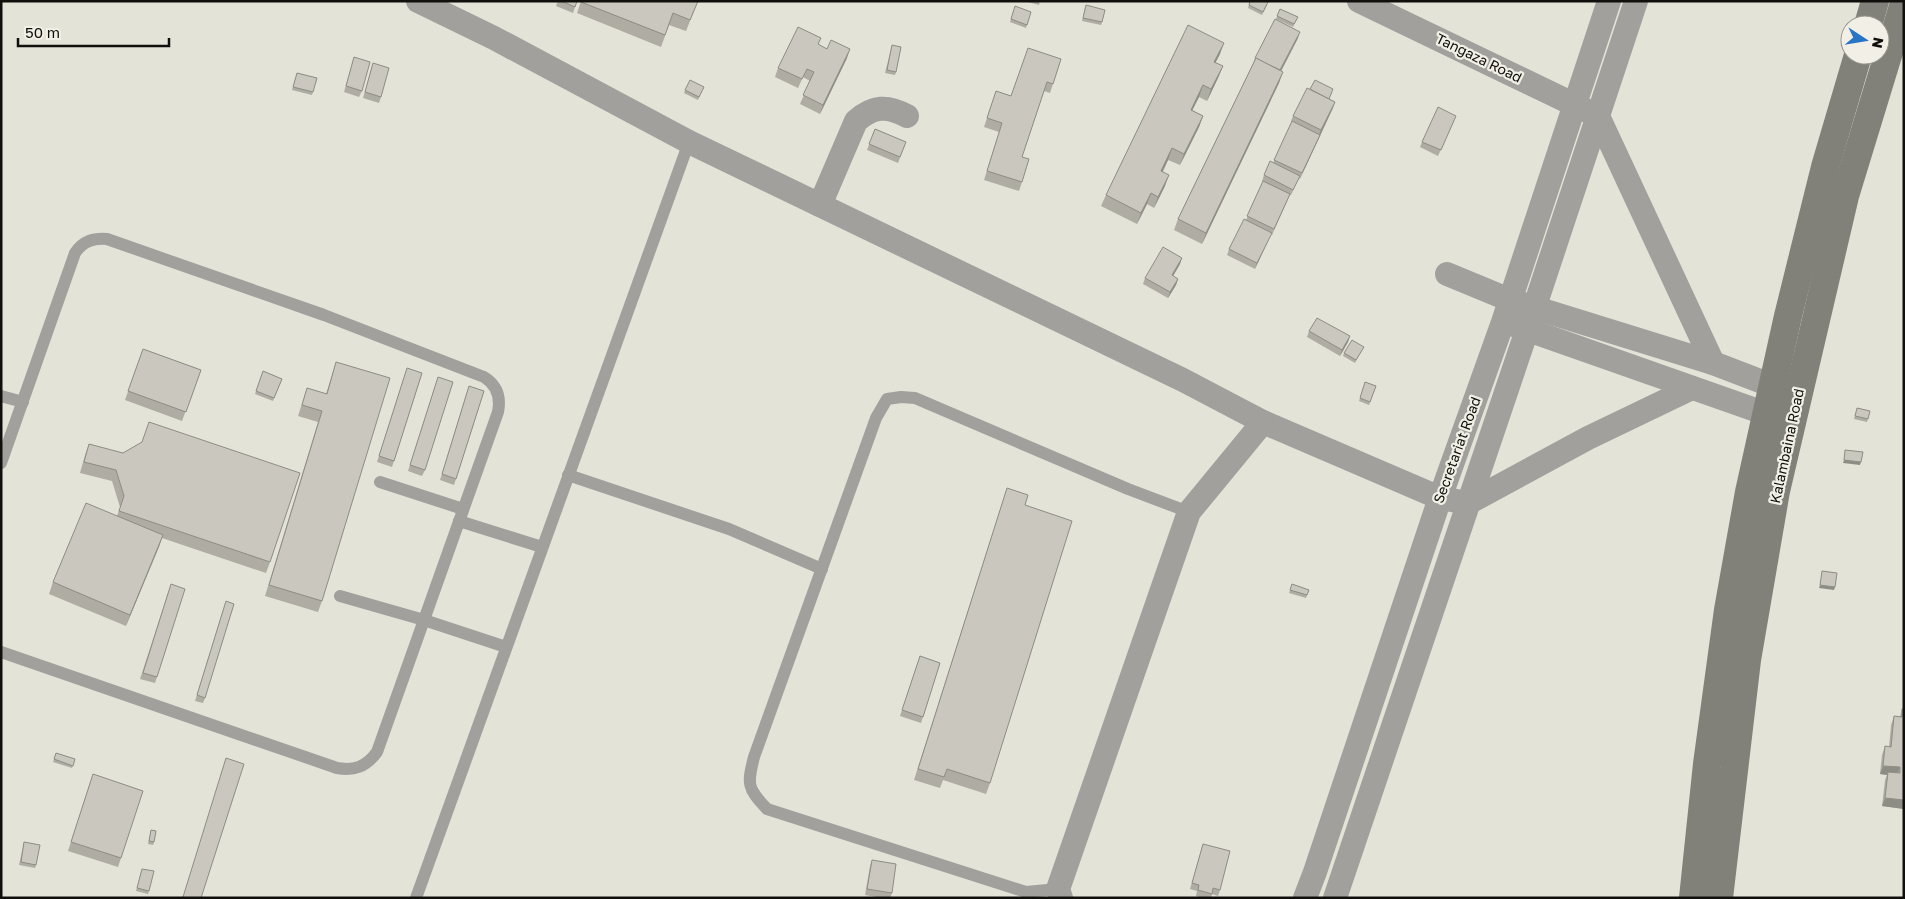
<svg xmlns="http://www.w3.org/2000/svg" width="1905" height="899" font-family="'Golos Text',sans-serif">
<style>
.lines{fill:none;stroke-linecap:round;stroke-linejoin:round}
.lane{stroke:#a1a09c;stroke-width:12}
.street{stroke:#a1a09c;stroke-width:24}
.secondary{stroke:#81817a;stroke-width:28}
.wall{fill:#aeaca3}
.shaded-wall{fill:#8d8c85}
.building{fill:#cac8be;stroke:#8d8c85}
.labels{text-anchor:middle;stroke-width:4.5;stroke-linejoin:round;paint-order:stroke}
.street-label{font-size:14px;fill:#100f0c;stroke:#f2f0e6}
</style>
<rect width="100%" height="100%" fill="#e4e3d8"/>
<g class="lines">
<g class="lane">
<path d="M1,396l22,6"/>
<path d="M1,463l74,-210c8,-12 18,-15 32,-14l217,76 160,62c13,8 17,20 14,35l-121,340c-11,15 -23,19 -40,16l-336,-116"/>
<path d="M568,475l161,54 93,40"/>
<path d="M380,482l83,27"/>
<path d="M459,521l83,26"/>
<path d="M340,596l84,24 82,27"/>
<path d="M1058,889l-32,3 -259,-83c-20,-21 -20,-25 -13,-52l122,-339 11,-19 14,-2 14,1 213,91 61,23"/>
<path d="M416,898l273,-756"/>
</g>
<g class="street">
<path d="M418,1l76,37 195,104 494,238 80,42 177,76 28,5 120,-65 104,-50"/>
<path d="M1359,1l239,115 115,247"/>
<path d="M820,205l36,-84c17,-15 31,-16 51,-5"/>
<path d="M1447,274l63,26 203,63 60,23"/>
<path d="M1514,325l253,89"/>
<path d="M1061,898l-3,-9 131,-377 74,-90"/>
<path d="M1305,898l10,-26 125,-374 63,-176 106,-321"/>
<path d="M1335,898l192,-568 109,-329"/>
</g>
<g class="secondary">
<path d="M1868,25l7,-24"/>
<path d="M1693,898l14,-134 21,-154 21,-118 39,-176 37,-149 33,-112"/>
<path d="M1719,898l28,-238 29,-169 69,-295 59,-193"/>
</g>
</g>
<g class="wall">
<path d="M558,1h19l-4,12 -17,-7z"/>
<path d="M581,1h117l-12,30 -17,-6 -8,22 -84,-34z"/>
<path d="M1024,1h16l-1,4z"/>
<path d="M1250,1l17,4 -5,10 -14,-7z"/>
<path d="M1015,6l16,6 -5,16 -16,-6z"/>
<path d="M1085,8l17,14 -1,3 -19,-4z"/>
<path d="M1280,9l18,8 -5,10 -17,-8z"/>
<path d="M821,38l-3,7 29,13 -27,56 -20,-10 10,-23 -7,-4 -5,11 -23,-11 3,-9z"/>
<path d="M1298,38l-17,33 -2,12 -77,161 -28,-14 4,-11 75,-155 2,-6z"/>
<path d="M892,45l4,27 -1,3 -10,-2z"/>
<path d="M1220,54l-5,9 8,3 -5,12 -11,23 -8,-4 -7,13 11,6 -4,11 -19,38 -12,-5 -5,12 2,14 -11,22 -7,-4 -10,20 -36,-18 5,-11z"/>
<path d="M354,57l8,34 -3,6 -15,-5z"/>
<path d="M1061,59l-11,34 -6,-2 -22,66v25l-3,9 -35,-11 15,-48 -15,-5 12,-36 15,5z"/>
<path d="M373,63l8,34 -2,6 -16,-5z"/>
<path d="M297,73l20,5 -5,17 -20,-5z"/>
<path d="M704,87l-6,13 -14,-7 1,-3z"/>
<path d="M1310,89l22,3 -3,7 6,3 -35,77 -1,-1 -8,17h-1l-18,40 -1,-1 -16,35 -28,-14 2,-6 17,-29 17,-38 -1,-1 2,-6 9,-12 19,-41 -1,-1 2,-5z"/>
<path d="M1456,116l-18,40 -18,-9 2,-5z"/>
<path d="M875,129l31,13 -8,21 -31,-13z"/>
<path d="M1180,264l-7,12 5,3 -2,6 -8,13 -25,-14 2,-6z"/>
<path d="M1309,331l41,5 -2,6 -8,14 -33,-19z"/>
<path d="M143,349l58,21 -19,51 -57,-21z"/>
<path d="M1362,350l-7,13 -12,-7 1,-3z"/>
<path d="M336,362l-14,239 -4,11 -53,-16 53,-174 -20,-6 9,-28 19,6z"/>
<path d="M263,371l19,8 -9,22 -18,-7z"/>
<path d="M422,373l-30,94 -15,-5 28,-88z"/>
<path d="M438,377l-13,93 -3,6 -14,-5z"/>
<path d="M1365,382l11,4 -7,19 -10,-4z"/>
<path d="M484,391l-30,94 -14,-5 27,-88z"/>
<path d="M1857,408l13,3 -3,11 -13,-3z"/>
<path d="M89,444l181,118 -4,11 -104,-35 -36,88 -77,-32 4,-12 64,-66 3,-9 -8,-26 -32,-8 5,-18z"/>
<path d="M1007,488l18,17 -35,278 -4,11 -43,-14 -3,8 -26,-8z"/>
<path d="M1292,584l17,6 -3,8 -17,-5z"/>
<path d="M169,590l-12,87 -2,6 -15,-4z"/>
<path d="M226,601l-21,97 -2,5 -8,-2z"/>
<path d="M920,656l20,7 -19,60 -21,-7z"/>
<path d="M1902,709l2,100 -22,-3 3,-26 2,-5 -7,-1 2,-19 3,-9 4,1 2,-22 3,-9 6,1z"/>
<path d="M56,753l19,6 -3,9 -19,-6z"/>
<path d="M90,783l31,75 -3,9 -50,-16z"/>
<path d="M151,830l3,12 -1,3 -5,-1z"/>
<path d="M24,842l12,23 -1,3 -16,-3z"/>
<path d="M1203,844l17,46 -2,6 -6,-2 -1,4h-9l-6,-2 1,-5 -7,-2z"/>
<path d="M872,860l20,33 -2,5h-9l-16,-3 5,-29z"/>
<path d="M141,872l8,19 -1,3 -12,-3z"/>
</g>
<g class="shaded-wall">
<path d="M1300,32l-2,6 -20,39 2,-6z"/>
<path d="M1224,43l-4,11 -10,19 4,-11z"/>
<path d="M850,49l-3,9 -27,56 3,-9z"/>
<path d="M1223,66l-5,12 -11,23 4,-12z"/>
<path d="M1283,72l-4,11 -77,161 4,-11z"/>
<path d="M1203,85l-4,12 -12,24 4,-11z"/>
<path d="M1335,102l-2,6 -33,71 21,-49z"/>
<path d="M1203,116l-4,11 -19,38 4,-11z"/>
<path d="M1172,148l-4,12 -11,22 4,-11z"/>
<path d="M1169,175l-4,11 -11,22 4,-11z"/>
<path d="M1151,193l-4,11 -10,20 4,-11z"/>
<path d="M1272,233l-3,6 -14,30 2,-6z"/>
<path d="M1182,258l-2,6 -10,17 2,-6z"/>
<path d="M1178,279l-2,6 -8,13 2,-6z"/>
<path d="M1350,336l-2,6 -8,14 2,-6z"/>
<path d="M1844,460l17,2 -1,3 -17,-2z"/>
<path d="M163,535l-4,12 -33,79 4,-11z"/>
<path d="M1820,585l15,2 -1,3 -15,-2z"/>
<path d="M1883,766l17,1 -3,9 -9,-4 -1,3 -7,-1z"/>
<path d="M1885,798l19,2v9l-22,-3z"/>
</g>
<g class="building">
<path d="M561,1h16l-2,6z"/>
<path d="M581,1h117l-8,19 -17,-7 -8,22 -84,-33z"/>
<path d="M1250,1h17l1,1 -5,10 -14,-7z"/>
<path d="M1086,5l19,5 -3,12 -19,-4z"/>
<path d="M1015,6l16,6 -4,13 -16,-6z"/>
<path d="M1280,9l18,8 -4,7 -17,-8z"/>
<path d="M1275,19l25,13 -20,38 -25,-12z"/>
<path d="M1188,25l36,18 -10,19 9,4 -12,23 -8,-4 -12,25 12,6 -19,38 -12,-6 -11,23 8,4 -11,22 -7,-4 -10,20 -35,-18z"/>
<path d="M798,27l23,11 -3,6 9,5 4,-9 19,9 -27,56 -20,-10 11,-23 -7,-3 -5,10 -24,-11z"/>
<path d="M892,45l9,2 -5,25 -9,-2z"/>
<path d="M1028,48l33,11 -8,25 -6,-2 -25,75 7,2 -7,23 -35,-11 15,-48 -15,-5 9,-27 15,5z"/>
<path d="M354,57l16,5 -8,29 -16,-5z"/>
<path d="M1256,58l27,14 -77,161 -28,-14z"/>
<path d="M373,63l16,5 -8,29 -16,-5z"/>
<path d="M297,73l20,5 -4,14 -20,-5z"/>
<path d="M690,80l14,7 -5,10 -14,-7z"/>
<path d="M1315,80l18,9 -4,10 -19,-10z"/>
<path d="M1307,88l28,14 -14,28 -28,-14z"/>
<path d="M1438,107l18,9 -15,34 -19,-8z"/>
<path d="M1292,121l28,14 -18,38 -28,-13z"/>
<path d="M875,129l31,13 -6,15 -31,-13z"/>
<path d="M1270,161l30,15 -7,14 -29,-15z"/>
<path d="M1263,181l27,13 -16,35 -27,-13z"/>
<path d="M1244,219l28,14 -15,30 -28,-14z"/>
<path d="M1163,247l19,11 -10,17 6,4 -8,13 -25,-14z"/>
<path d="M1317,318l33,18 -8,14 -33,-19z"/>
<path d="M1352,340l12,7 -8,13 -12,-7z"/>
<path d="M143,349l58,21 -15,42 -58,-21z"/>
<path d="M336,362l54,16 -68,223 -53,-16 53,-174 -20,-6 5,-17 20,6z"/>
<path d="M407,368l15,5 -28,88 -15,-5z"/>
<path d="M263,371l19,8 -8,19 -18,-7z"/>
<path d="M438,377l15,5 -28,88 -15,-5z"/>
<path d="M1365,382l11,4 -6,16 -10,-4z"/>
<path d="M469,386l15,5 -28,88 -14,-5z"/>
<path d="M1857,408l13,3 -2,8 -13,-3z"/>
<path d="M149,422l151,51 -30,89 -151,-51 5,-15 -8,-26 -32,-8 5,-18 34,9 19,-11z"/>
<path d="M1845,450l18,2 -2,10 -17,-2z"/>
<path d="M1007,488l21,7 -3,10 47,16 -82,262 -43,-14 -3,8 -26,-8z"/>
<path d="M86,503l77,32 -33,80 -77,-33z"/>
<path d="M1822,571l15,2 -2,14 -15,-2z"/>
<path d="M171,584l14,5 -28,88 -14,-4z"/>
<path d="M1292,584l17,6 -2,5 -17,-5z"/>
<path d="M226,601l8,3 -29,94 -8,-3z"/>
<path d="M920,656l20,7 -17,54 -21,-7z"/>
<path d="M1902,709h2v91l-19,-2 3,-26 12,1v-6l-17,-1 2,-20 6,1 3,-31 8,1z"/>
<path d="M56,753l19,6 -2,7 -19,-7z"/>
<path d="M226,758l18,6 -43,134h-15l-3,-1z"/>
<path d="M93,774l50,17 -22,67 -50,-16z"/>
<path d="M151,830l5,1 -2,11 -5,-1z"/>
<path d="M24,842l16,3 -4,20 -15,-3z"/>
<path d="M1203,844l27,7 -10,39 -7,-2 -1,6 -14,-4 1,-5 -7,-2z"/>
<path d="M872,860l24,4 -4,29 -25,-4z"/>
<path d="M142,869l12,2 -5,20 -12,-3z"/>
</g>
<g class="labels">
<g class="street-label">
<text transform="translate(1479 58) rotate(26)" y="5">Tangaza Road</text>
<text transform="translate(1787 446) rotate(-78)" y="5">Kalambaina Road</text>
<text transform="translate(1457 450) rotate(-70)" y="5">Secretariat Road</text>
</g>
</g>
<rect width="1905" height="899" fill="none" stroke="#100f0c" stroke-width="5"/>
<g transform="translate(1865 40) rotate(102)"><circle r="24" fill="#f2f0e6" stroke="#98968f"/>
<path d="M0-4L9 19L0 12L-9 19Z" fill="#2775c4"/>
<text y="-8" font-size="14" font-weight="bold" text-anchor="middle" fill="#100f0c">N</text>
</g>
<path d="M18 38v8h151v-8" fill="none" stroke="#100f0c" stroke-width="2.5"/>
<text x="25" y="38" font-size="15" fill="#100f0c" stroke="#f2f0e6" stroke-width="4" paint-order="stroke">50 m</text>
</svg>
